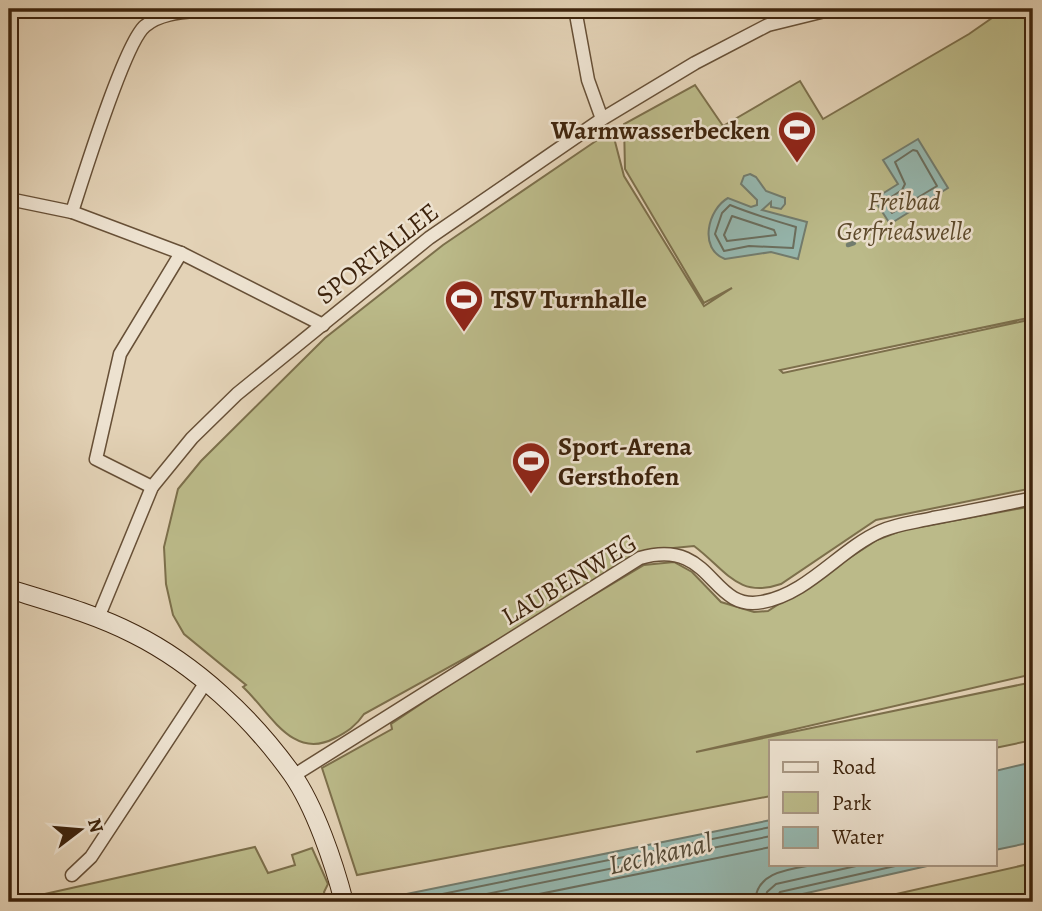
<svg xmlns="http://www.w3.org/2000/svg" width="1042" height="911" font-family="Alegreya,serif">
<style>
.green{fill:#bbba89;stroke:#7c6f4b;stroke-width:2}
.water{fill:#95b7af;stroke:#727c6e;stroke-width:2}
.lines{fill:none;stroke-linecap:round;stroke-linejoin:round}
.shore{stroke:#6a6e5e;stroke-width:2}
.stream{stroke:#727c6e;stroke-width:4.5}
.street-casing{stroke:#675037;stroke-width:15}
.secondary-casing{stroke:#3e240d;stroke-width:20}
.street{stroke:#ede2d0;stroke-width:12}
.secondary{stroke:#ede2d0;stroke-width:18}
.labels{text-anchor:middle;stroke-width:5;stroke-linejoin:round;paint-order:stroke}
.poi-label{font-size:26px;font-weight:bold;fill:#3e240d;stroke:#ede2d0;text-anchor:start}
.park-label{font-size:26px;font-style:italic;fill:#5d4a2c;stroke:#ede2d0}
.street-label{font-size:26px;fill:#3e240d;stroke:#ede2d0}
.water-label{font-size:28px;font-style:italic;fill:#544936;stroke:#ede2d0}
</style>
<rect width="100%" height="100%" fill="#e3d2b6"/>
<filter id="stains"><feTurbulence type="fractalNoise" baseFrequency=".00286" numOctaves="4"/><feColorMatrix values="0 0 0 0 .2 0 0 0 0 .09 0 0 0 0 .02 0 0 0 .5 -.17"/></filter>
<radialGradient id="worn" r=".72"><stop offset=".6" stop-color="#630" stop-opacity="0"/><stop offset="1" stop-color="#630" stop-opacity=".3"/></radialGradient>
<g class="green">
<path d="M1005,9h28v308l-253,53 3,3 250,-54v169l-157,32 -95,64c-43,15 -55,-14 -87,-38l-31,3 -299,165c-8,12 -17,18 -29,24 -43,23 -65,-26 -92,-51l3,-2 -62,-51 -11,-19 -7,-31 -2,-37 14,-58 23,-28 124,-123 118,-93 169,-115 12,46 80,130 28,-18 -28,15 -79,-134 -1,-45 71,-39 28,41 77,-45 23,38 146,-85z"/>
<path d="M1033,506v168l-337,78 337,-70v58l-38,8v-7h-224v55l-414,79 -35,-107 70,-39 -1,-5 112,-75 141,-84 30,-3 18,10 29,30 33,10 14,-1 109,-71 26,-10z"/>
<path d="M255,847l13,26 27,-8 -3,-10 20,-7 16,36 -4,8 3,10h-318z"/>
<path d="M1033,863v39h-172z"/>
</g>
<g class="water">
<path d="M918,139l30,49 -58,36 -16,-25 24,-15 -15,-24z"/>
<path d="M750,174l6,3 10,14 19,7v6l-4,5 -10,-2v-5l-9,8 45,12 -9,37 -27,-7 -46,7c-27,-10 -17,-50 3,-61l23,9 6,-2v-5l-16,-16 3,-8z"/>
<path d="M1033,762v80l-38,8v-79z"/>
<path d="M771,820v44h165l-169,38h-400z"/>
</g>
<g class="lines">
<g class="shore">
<path d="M913,150l4,1 20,35 -45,27 -7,-12 17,-11 3,-6 -10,-22z"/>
<path d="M730,205c22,9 42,15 66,22l-3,21 -44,-2 -25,5 -9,-17 7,-21z"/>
<path d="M732,216l42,14 2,5 -49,6 -3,-6z"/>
<path d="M403,902l368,-75"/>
<path d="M447,902l324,-66"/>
<path d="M500,902l271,-55"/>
<path d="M755,902c1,-32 38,-33 63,-38"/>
<path d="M765,902l2,-10 9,-8 89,-20"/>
<path d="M774,902l6,-10 124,-28"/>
</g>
<path class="stream" d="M848,245l6,-2"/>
<g class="street-casing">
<g id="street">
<path d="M575,9l13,71 14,39"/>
<path d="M9,199l63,13c10,-31 53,-170 73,-186 17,-15 46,-14 67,-17"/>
<path d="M72,212l109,41 142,72"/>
<path d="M152,487l-56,-28 24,-105 61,-101"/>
<path d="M98,618l54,-131 40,-49 45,-44 192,-156 173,-119 93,-56 73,-38 65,-16"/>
<path d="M293,776l347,-218c74,-21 69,54 122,44 46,-8 78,-53 119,-71 16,-7 35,-9 52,-13 34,-6 67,-13 100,-20"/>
<path d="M72,875l19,-18 115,-175"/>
</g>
</g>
<g class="secondary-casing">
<path id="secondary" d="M9,589c42,13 86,25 125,45 62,31 118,84 158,140 23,33 42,89 52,128"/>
</g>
<use href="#street" class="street"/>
<use href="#secondary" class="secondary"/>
</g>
<defs>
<g id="stadium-pin" transform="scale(2.0125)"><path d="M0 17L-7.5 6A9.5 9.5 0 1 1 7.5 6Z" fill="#8f2418" stroke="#ede2d0"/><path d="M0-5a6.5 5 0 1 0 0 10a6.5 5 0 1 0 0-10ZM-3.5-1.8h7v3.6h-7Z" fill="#fff"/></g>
</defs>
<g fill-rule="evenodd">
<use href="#stadium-pin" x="797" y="130"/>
<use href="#stadium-pin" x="464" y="299"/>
<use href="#stadium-pin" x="531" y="461"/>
</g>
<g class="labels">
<g class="poi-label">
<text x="770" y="139" text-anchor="end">Warmwasserbecken</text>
<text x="491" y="308">TSV Turnhalle</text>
<text x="558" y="455">Sport-Arena<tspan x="558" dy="30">Gersthofen</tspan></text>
</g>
<g class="park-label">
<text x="904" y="210">Freibad<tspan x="904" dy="30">Gerfriedswelle</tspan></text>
</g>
<g class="street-label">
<text transform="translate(377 253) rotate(-38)" y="9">SPORTALLEE</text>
<text transform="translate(569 579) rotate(-31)" y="9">LAUBENWEG</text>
</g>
<g class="water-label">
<text transform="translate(660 853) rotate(-13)" y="10">Lechkanal</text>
</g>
</g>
<rect width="1042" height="911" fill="none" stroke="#e3d2b6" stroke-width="35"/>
<rect x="10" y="10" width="1021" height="890" fill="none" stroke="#3e240d" stroke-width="3.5"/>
<rect x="18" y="18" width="1007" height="876" fill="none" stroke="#3e240d" stroke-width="2"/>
<rect x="769" y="740" width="228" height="126" fill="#ede2d0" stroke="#a79682" stroke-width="2"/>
<rect x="783" y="762" width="35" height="10" fill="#ede2d0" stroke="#a79682" stroke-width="2"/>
<text x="832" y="774" font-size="21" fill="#3e240d">Road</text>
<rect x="783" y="792" width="35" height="21" fill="#bbba89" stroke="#a79682" stroke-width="2"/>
<text x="832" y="810" font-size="21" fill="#3e240d">Park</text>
<rect x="783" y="827" width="35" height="21" fill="#95b7af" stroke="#a79682" stroke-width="2"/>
<text x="832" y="844" font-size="21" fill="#3e240d">Water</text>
<g transform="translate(80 830) rotate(74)" stroke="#ede2d0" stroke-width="5" paint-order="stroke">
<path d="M0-5L12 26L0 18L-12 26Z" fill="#3e240d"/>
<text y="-10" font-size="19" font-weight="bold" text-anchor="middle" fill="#3e240d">N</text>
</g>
<rect width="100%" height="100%" filter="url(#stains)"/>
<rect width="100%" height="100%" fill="url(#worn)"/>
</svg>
